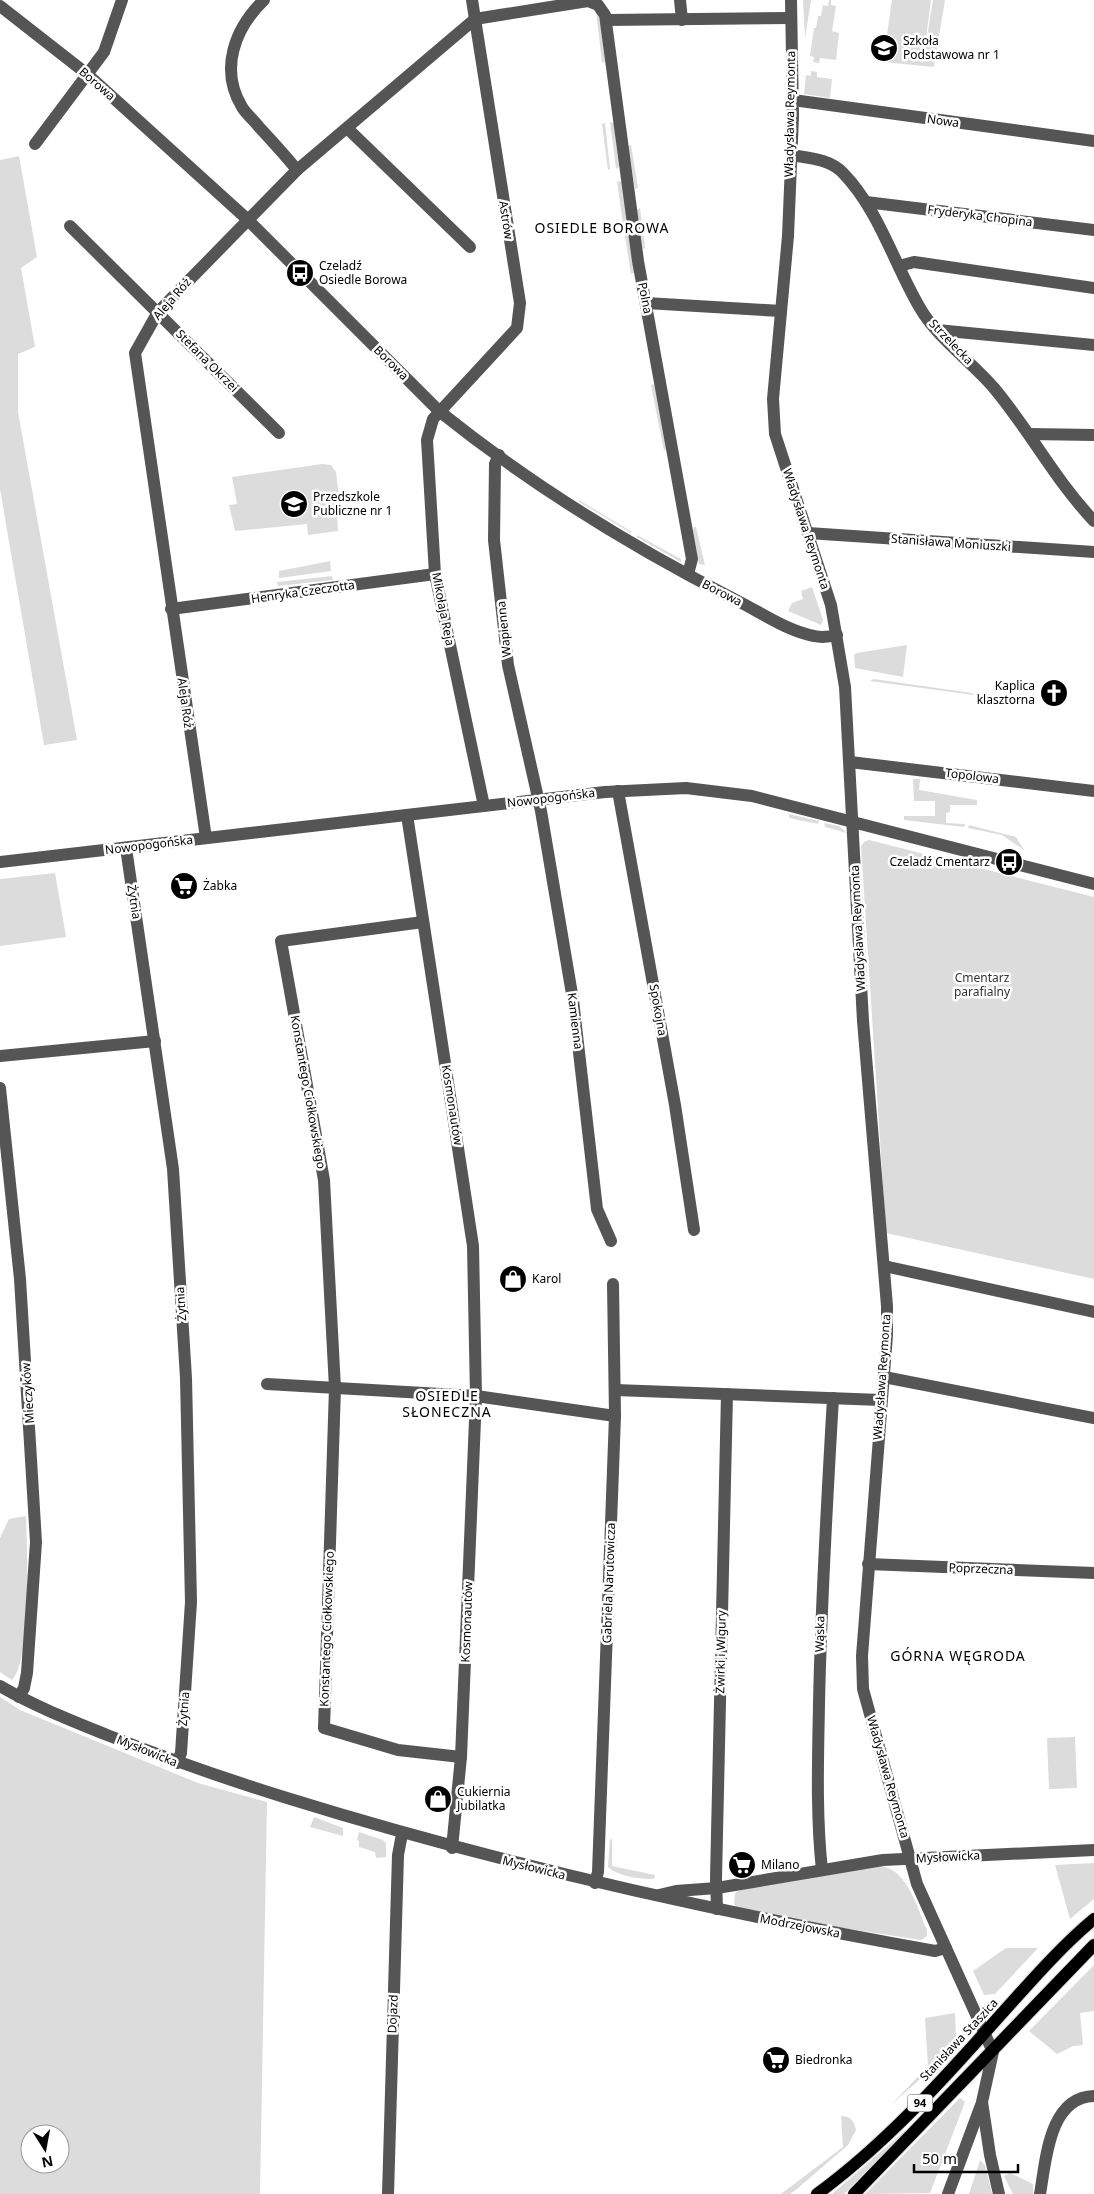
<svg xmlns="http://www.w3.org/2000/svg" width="1094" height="2194" font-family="'Noto Sans',sans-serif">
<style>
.green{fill:#dcdcdc;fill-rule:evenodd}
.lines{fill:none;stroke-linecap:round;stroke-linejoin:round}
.major-casing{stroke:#dbdbdb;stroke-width:14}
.minor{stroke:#555;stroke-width:12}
.major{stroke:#000;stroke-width:12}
.labels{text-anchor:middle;stroke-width:5;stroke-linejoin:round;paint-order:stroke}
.shield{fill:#fff;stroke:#4c4c4c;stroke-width:1}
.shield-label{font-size:11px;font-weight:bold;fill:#000}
.poi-label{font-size:12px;fill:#000;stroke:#fff;text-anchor:start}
.street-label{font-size:12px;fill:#000;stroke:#fff}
.park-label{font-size:12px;fill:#333;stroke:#fff}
.neighbourhood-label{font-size:14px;letter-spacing:1px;fill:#000;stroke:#fff}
</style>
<rect width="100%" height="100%" fill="#fff"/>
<g class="green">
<path d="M803,0h8l-6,38z"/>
<path d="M829,0h2v5l5,1 -4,25 7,2 -3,27 -16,-2 -1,5 -6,-1 1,-5 -4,-1 4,-28h2l2,-12h3l2,-11 5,1z"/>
<path d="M892,0h39l-8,61 10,-61h12l-11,67 -51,-5z"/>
<path d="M596,10l4,10 5,42 -3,1z"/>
<path d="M811,71l6,1v5l15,2 -2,19 -26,-4 2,-19 5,1z"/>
<path d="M610,122l4,1 5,44 -3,2z"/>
<path d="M605,123l5,46 -2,1 -6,-46z"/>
<path d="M631,145l7,43 -3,1 -7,-43z"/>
<path d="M19,156l18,101 -16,11 14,79 -17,7v58l59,328 -33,5 -44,-256v-329z"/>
<path d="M617,181l5,1 5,40 -4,2z"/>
<path d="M640,208l5,40 -2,1 -6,-39z"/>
<path d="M624,230l5,1 5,42 -3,1z"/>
<path d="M654,384l13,64 -3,3 -13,-66z"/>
<path d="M322,464l9,1 5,7 5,44 -4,1 1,14 -30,4 -1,-11 -72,7 -6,-26 8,-1 -5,-27z"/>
<path d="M579,500l53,32 -1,1 -53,-32z"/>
<path d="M694,527h2l9,38 -6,-1 -6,-34z"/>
<path d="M637,535l44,24v3l-44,-25z"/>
<path d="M330,561l1,10 -52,7v-7z"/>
<path d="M332,576l1,4 -55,6 -1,-4z"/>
<path d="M812,587l11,33 -2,5 -33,-14 4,-8 11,-4 -2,-8z"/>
<path d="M907,645l-4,32 -48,-9 -1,-13 3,-2z"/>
<path d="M874,679l98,14 2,2 -104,-14z"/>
<path d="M913,779h7l-1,11 58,10v5h-27v7l-4,1v10l19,1 -1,3 -60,-7v-4h31v-15h-21z"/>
<path d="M789,814l30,7 -1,3 -29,-6z"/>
<path d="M824,823l15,3 8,7 -22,-6z"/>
<path d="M969,825l47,12 8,13 -22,-15 -34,-7z"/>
<path d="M869,840l225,57v382l-208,-46 -25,-387 3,-4z"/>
<path d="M55,873l11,64 -66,9v-67z"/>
<path d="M26,1516c1,32 6,143 -14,164l-12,-8v-134l9,-19z"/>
<path d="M0,1697l20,13 178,73 69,19 -7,392h-260zM30,2134h30v30h-30z"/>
<path d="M1075,1737l2,51 -28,1 -2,-51z"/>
<path d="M314,1817l29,11v8l-33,-9z"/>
<path d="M359,1832l24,8 3,3v14l-10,1 -1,-6 -16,-5v-6l-2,-1z"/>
<path d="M610,1839l2,1v26l43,9 -1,4c-14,0 -35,-2 -46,-12z"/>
<path d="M1094,1863v36l-24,20 -15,-54z"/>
<path d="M881,1866c27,4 36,42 46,64v6l-6,4 -117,-18 -67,-15 -3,-3 1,-11 7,-4z"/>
<path d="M1006,1948h32l-43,46 -11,1 -11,-24z"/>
<path d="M1094,1965v46l-14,2 3,32 -10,1 -16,8 -28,-23z"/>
<path d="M955,2013l1,25 -11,19 -53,47 36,-38 -3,-48z"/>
<path d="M960,2098l5,4 -35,91 -65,1z"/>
<path d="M841,2116c10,0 13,5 15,14l-8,15 -50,43 -8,6h-9l62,-47z"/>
<path d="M906,2130h2l-64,64h-12z"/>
<path d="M980,2160l5,5 7,29h-23z"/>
<path d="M1010,2173l23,11v10h-20l-9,-18z"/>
</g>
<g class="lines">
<g class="major-casing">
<g id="major">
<path d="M817,2194c67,-49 124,-112 179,-174 31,-34 62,-71 98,-101"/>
<path d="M854,2194l240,-249"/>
</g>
</g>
<g class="minor">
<path d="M264,0c-29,28 -45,69 -22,107 4,7 12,13 17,20 13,14 26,28 38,43"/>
<path d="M472,0l48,303 -3,25 -84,91 -6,21 8,134 49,232"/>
<path d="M680,0l2,20"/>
<path d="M791,0l2,116 -5,120 -15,163 2,35 56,171 14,82 18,334 24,285v29l-25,321 1,33 54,195 76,168 -11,50 8,53 9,39"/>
<path d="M0,6l87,68 160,145 192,192c91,73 193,136 297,189 24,12 51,31 78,36 8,2 15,1 23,-1"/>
<path d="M606,20l185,-2"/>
<path d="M793,100l301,41"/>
<path d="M347,128l123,119"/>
<path d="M35,144l69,-92 18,-52"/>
<path d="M791,155c18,3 39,4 52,18 36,37 51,91 77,135 18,31 51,53 74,80 36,43 61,92 100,133"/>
<path d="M866,202l228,28"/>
<path d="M70,226l209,207"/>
<path d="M899,266l15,-4 180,26"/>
<path d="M646,303l135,8"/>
<path d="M937,330l157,15"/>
<path d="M1030,434l64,1"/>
<path d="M499,455l-4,9 -1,76 14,125 33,146 32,189 24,209 14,32"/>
<path d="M808,533l286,19"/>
<path d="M171,609l264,-35"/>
<path d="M850,762l244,29"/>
<path d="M618,791l57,314 19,125"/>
<path d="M407,815l66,431 3,150 -15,361 -9,91"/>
<path d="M206,838l-71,-485 23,-41 139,-142 178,-151 113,-18 10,4 7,10 33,246 54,298 -4,15"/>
<path d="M126,848l47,321 13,209 5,224 -10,151 -4,10"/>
<path d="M0,862l605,-70 81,-4 66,8 342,88"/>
<path d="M423,922l-142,19 43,239 11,208 -11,340 74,22 63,7"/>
<path d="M0,1056l155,-15"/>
<path d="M0,1088l20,191 16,263 -9,131 -3,15 -5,9"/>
<path d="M884,1266l210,46"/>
<path d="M884,1377l210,41"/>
<path d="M267,1384l209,12 139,20"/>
<path d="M615,1390l266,10"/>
<path d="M868,1564l226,9"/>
<path d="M0,1686c34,20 70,34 107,49 59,23 119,44 180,63 212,66 429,114 648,153l11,-3"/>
<path d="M822,1870c-6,-55 -4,-111 -3,-166 2,-102 8,-204 14,-306"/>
<path d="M595,1883l3,-11 17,-456 -2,-132"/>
<path d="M659,1895l17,-4 41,-3 166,-28 211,-10"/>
<path d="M717,1909l-1,-31 11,-484"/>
<path d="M388,2194l10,-339 4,-21"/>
<path d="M948,2194l33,-89"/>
<path d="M1040,2194c6,-34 9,-97 54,-98"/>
</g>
<use href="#major" class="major"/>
</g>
<defs>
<g id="school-disc" transform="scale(1.4375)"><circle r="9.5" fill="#000" stroke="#fff"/><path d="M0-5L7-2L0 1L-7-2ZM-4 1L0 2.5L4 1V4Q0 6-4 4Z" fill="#fff"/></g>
<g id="bus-disc" transform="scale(1.4375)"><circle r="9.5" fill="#000" stroke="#fff"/><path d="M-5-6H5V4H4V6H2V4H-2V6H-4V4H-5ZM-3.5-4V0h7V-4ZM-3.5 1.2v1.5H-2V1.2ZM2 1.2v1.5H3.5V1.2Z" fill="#fff"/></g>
<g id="church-disc" transform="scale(1.4375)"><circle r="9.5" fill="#000" stroke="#fff"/><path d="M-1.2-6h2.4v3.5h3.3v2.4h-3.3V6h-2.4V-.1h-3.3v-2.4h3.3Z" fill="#fff"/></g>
<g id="supermarket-disc" transform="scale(1.4375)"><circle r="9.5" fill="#000" stroke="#fff"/><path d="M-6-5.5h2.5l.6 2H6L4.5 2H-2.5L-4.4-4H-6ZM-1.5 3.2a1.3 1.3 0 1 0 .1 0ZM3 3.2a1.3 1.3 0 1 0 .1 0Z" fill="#fff"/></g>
<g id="shop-disc" transform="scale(1.4375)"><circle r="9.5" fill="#000" stroke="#fff"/><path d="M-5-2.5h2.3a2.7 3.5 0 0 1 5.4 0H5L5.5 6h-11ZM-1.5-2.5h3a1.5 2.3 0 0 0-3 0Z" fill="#fff"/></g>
</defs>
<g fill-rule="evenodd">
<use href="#school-disc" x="884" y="48"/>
<use href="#bus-disc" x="300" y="273"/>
<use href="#school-disc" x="294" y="504"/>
<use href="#church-disc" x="1054" y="693"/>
<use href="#bus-disc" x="1009" y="862"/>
<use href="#supermarket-disc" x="184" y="886"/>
<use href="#shop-disc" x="513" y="1279"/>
<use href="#shop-disc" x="438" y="1799"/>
<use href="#supermarket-disc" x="742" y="1865"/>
<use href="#supermarket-disc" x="776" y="2060"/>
</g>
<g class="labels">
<rect class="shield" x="907.5" y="2094.5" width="25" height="17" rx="4"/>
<g class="shield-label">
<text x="920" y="2107">94</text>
</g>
<g class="poi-label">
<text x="903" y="45">Szkoła<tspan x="903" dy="14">Podstawowa nr 1</tspan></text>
<text x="319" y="270">Czeladź<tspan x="319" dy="14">Osiedle Borowa</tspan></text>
<text x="313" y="501">Przedszkole<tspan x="313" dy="14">Publiczne nr 1</tspan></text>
<text x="1035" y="690" text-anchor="end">Kaplica<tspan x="1035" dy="14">klasztorna</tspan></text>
<text x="990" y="866" text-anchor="end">Czeladź Cmentarz</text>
<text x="203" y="890">Żabka</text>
<text x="532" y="1283">Karol</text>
<text x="457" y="1796">Cukiernia<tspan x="457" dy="14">Jubilatka</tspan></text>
<text x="761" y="1869">Milano</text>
<text x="795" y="2064">Biedronka</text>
</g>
<g class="street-label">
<text transform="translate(97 84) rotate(41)" y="4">Borowa</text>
<text transform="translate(790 114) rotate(-89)" y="4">Władysława Reymonta</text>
<text transform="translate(943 121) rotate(8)" y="4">Nowa</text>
<text transform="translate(980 216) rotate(7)" y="4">Fryderyka Chopina</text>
<text transform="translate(506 220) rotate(81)" y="4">Astrów</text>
<text transform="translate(645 298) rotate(79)" y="4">Polna</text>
<text transform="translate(172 299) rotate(-49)" y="4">Aleja Róż</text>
<text transform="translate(951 342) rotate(46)" y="4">Strzelecka</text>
<text transform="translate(207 361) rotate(45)" y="4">Stefana Okrzei</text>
<text transform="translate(391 363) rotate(45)" y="4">Borowa</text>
<text transform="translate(806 529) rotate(72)" y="4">Władysława Reymonta</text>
<text transform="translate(951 543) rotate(4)" y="4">Stanisława Moniuszki</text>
<text transform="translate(303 592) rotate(-8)" y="4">Henryka Czeczotta</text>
<text transform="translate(722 593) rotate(27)" y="4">Borowa</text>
<text transform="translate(443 609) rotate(79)" y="4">Mikołaja Reja</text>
<text transform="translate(504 629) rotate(-96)" y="4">Wapienna</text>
<text transform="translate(185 703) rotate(82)" y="4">Aleja Róż</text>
<text transform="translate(972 776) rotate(7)" y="4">Topolowa</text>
<text transform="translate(551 798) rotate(-7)" y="4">Nowopogońska</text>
<text transform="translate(149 845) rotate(-7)" y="4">Nowopogońska</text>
<text transform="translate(134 902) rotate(81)" y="4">Żytnia</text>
<text transform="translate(858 928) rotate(-93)" y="4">Władysława Reymonta</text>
<text transform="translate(658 1010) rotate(80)" y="4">Spokojna</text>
<text transform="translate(575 1021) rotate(83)" y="4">Kamienna</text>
<text transform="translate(308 1092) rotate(80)" y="4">Konstantego Ciołkowskiego</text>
<text transform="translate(452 1105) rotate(81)" y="4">Kosmonautów</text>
<text transform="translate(181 1304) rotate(-94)" y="4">Żytnia</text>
<text transform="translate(882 1377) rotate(-86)" y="4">Władysława Reymonta</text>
<text transform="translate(28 1393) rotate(-94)" y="4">Mieczyków</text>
<text transform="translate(981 1569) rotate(2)" y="4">Poprzeczna</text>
<text transform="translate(609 1583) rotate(-88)" y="4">Gabriela Narutowicza</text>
<text transform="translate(467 1622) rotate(-88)" y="4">Kosmonautów</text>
<text transform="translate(327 1629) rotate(-88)" y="4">Konstantego Ciołkowskiego</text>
<text transform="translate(820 1634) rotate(-89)" y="4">Wąska</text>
<text transform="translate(721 1652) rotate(-89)" y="4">Żwirki i Wigury</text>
<text transform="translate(184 1709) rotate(-86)" y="4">Żytnia</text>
<text transform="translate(147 1751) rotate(22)" y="4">Mysłowicka</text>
<text transform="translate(888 1777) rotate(74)" y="4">Władysława Reymonta</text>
<text transform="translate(948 1857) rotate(-3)" y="4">Mysłowicka</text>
<text transform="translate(534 1868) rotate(14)" y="4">Mysłowicka</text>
<text transform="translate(800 1926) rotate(11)" y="4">Modrzejowska</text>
<text transform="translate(393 2014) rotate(-88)" y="4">Dojazd</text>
<text transform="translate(959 2040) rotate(-47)" y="4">Stanisława Staszica</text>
</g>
<g class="park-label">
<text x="982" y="982">Cmentarz<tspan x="982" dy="14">parafialny</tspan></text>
</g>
<g class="neighbourhood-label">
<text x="602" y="233">OSIEDLE BOROWA</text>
<text x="447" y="1401">OSIEDLE<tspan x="447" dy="16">SŁONECZNA</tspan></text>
<text x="958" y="1661">GÓRNA WĘGRODA</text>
</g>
</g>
<g transform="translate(45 2149) rotate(169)"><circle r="24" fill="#ffffff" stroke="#999999"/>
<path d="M0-4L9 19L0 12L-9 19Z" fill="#000000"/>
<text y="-8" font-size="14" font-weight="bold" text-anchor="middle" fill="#000000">N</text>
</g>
<path d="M914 2164v8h104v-8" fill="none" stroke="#000000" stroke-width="2.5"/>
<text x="922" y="2164" font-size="15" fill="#000000" stroke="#ffffff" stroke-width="4" paint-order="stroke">50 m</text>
</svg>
